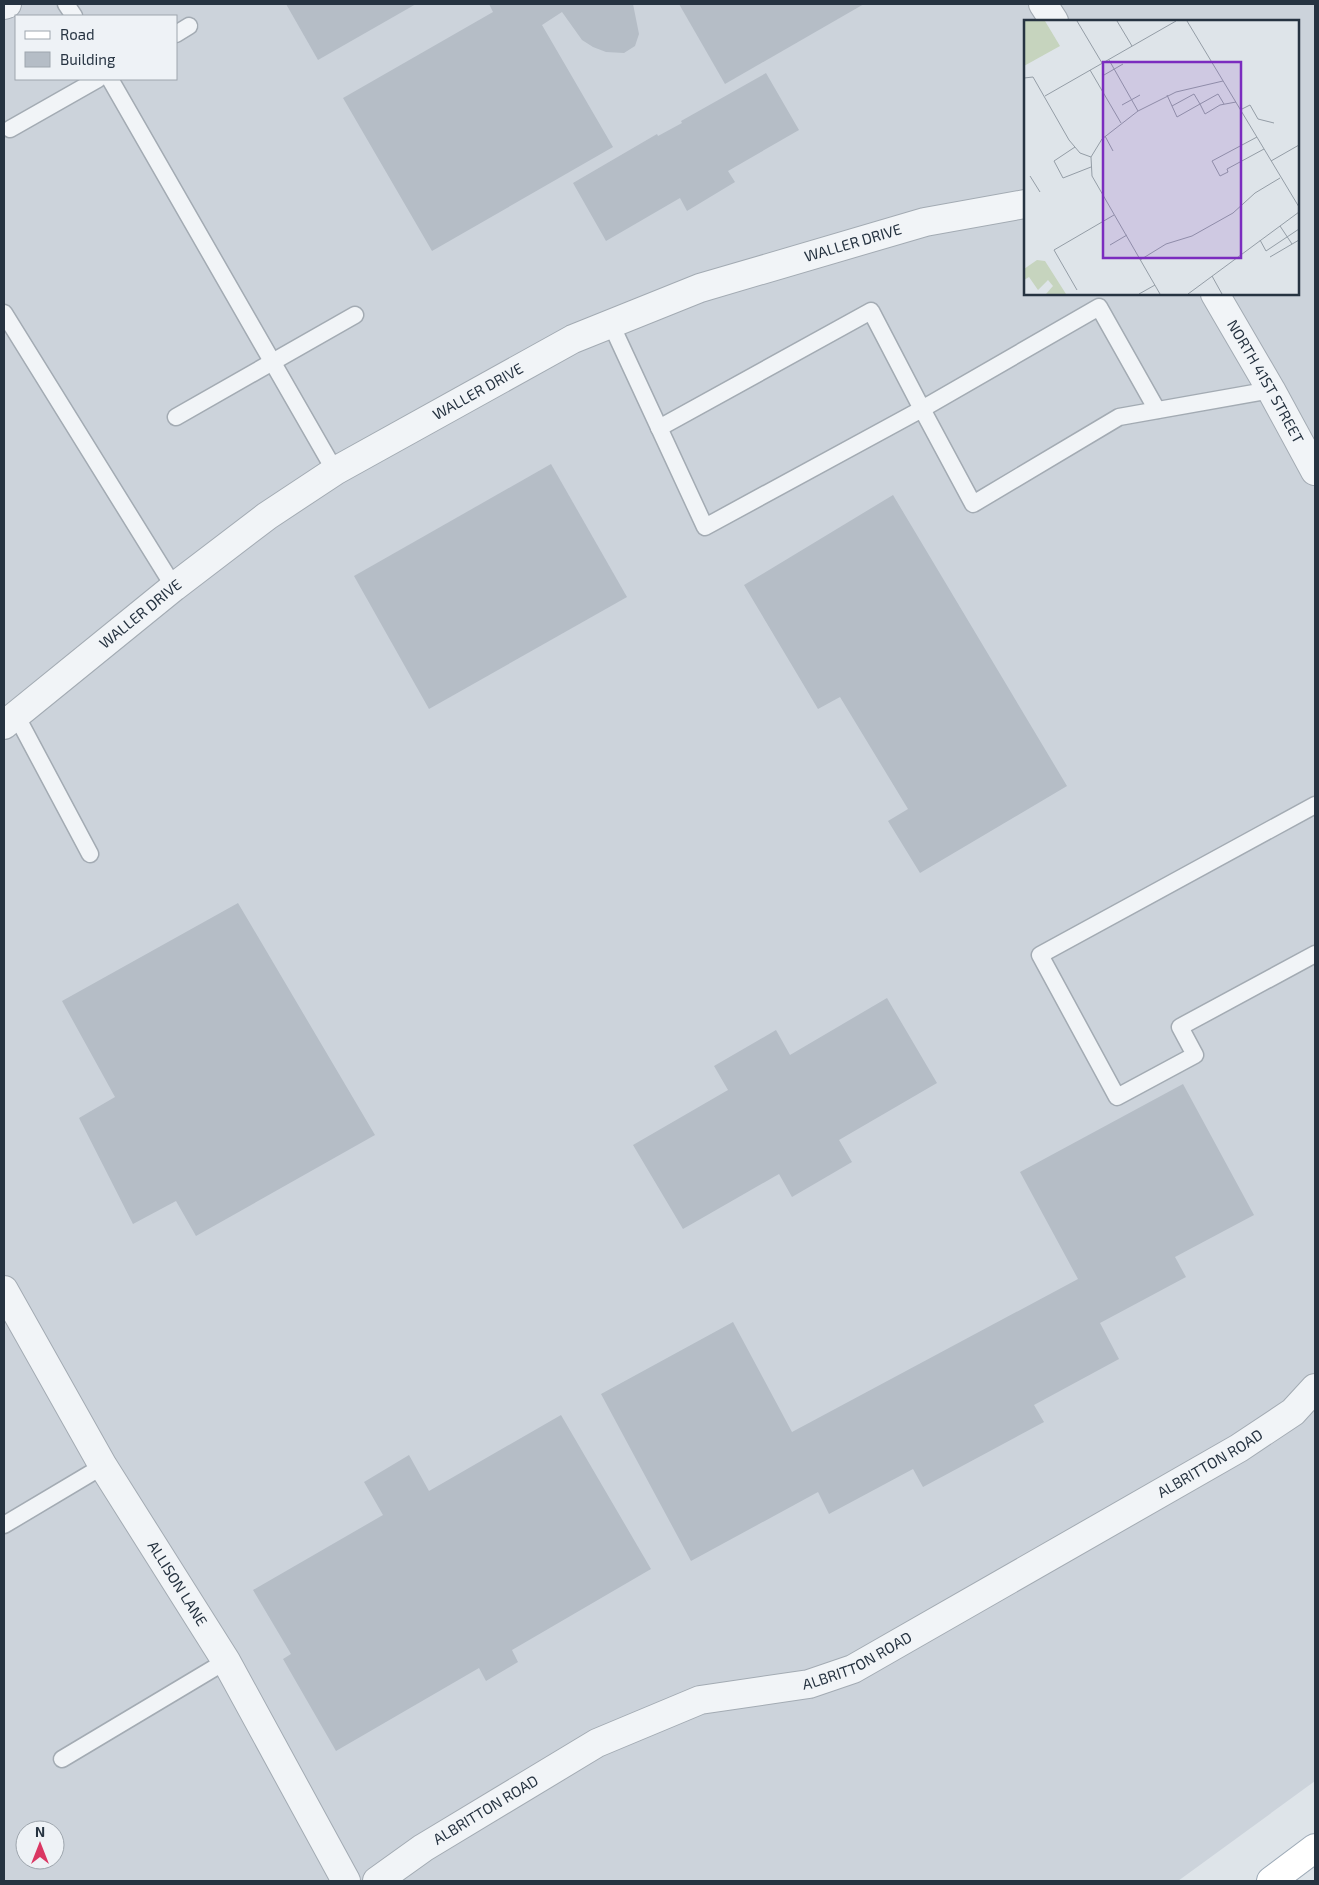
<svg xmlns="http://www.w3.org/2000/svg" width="1319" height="1885" font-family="'Exo 2',sans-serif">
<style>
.built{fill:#ccd3db;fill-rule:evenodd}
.building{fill:#b5bdc6}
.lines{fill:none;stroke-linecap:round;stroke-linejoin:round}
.service-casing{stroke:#a3abb3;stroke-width:19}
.minor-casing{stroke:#a3abb3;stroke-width:30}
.primary-casing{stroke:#9ca9b6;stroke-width:30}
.service{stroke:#f1f4f7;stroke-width:16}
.minor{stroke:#f1f4f7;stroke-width:28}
.primary{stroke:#fff;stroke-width:28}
.labels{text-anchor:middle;stroke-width:5;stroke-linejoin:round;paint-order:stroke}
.street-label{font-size:15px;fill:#263341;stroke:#eef2f6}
.inset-road{fill:none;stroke:#949da6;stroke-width:1}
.view{fill:#7b2cbf;fill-opacity:0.15;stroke:#7b2cbf;stroke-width:2.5}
.inset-edge{fill:none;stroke:#263341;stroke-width:2.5}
</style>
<rect width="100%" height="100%" fill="#dee4e9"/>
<path class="built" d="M4,4h1311v1777l-137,100h-1174zM16,16h160v63h-160zM1025,21h273v273h-273zM25,1830h30v30h-30z"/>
<g class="building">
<path d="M286,4h130l-98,56z"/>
<path d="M489,4h144l6,30 -4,12 -11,7 -18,-1 -13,-5 -11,-7 -20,-28 -20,13 71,122 -181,104 -89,-153 150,-86z"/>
<path d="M679,4h185l-139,80z"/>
<path d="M766,73l33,57 -71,41 7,11 -48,29 -7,-13 -74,43 -33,-58 84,-49 1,2 24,-13 -1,-2z"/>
<path d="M551,464l76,133 -198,112 -75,-133z"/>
<path d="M893,495l174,291 -147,87 -32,-52 20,-12 -68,-112 -22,12 -74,-124z"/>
<path d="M238,903l137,232 -179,101 -20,-35 -43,23 -54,-106 36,-21 -53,-96z"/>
<path d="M887,998l50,85 -98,57 13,22 -60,35 -13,-23 -96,55 -50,-84 95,-55 -14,-24 62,-36 14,25z"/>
<path d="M1183,1084l71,131 -79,42 11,20 -86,46 19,36 -85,46 10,17 -121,65 -10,-18 -84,45 -11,-22 -127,69 -90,-167 132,-72 59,110 286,-153 -58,-107z"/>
<path d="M561,1415l90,154 -139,81 6,12 -32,19 -7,-13 -143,83 -53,-92 8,-5 -38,-64 130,-75 -19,-33 45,-27 20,36z"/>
</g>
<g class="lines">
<g class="service-casing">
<g id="service">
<path d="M66,4l8,12"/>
<path d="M176,34l13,-8"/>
<path d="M110,79l225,392"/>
<path d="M10,129l88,-50"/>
<path d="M4,313l170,274"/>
<path d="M611,324l94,203 217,-118 51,95 146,-87 152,-27"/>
<path d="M176,417l179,-102"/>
<path d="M659,428l212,-117 51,98 177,-102 58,103"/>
<path d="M16,715l74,139"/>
<path d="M1315,805l-275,150 77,142 78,-42 -15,-28 135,-73"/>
<path d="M4,1525l99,-59"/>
<path d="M62,1759l164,-98"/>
</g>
</g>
<g class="minor-casing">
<g id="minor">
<path d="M1043,4l11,17"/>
<path d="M4,5l3,-1"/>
<path id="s1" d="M1215,294l56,96 44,81"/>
<path id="s2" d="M4,725l170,-138 93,-71 68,-45 238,-132 127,-51 225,-66 100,-18"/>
<path id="s3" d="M4,1290l99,176 123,195 120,220"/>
<path id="s4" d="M377,1881l46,-33 174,-105 103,-43 109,-16 44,-15 386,-221 54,-36 22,-24"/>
</g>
</g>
<g class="primary-casing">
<path id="primary" d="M1271,1881l44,-33"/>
</g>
<use href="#service" class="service"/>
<use href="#minor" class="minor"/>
<use href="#primary" class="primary"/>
</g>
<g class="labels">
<g class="street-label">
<text dy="5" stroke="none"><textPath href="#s2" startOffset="986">WALLER DRIVE</textPath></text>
<text dy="5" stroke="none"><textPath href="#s1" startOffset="101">NORTH 41ST STREET</textPath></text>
<text dy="5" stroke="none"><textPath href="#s2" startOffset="581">WALLER DRIVE</textPath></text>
<text dy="5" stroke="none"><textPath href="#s2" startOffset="176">WALLER DRIVE</textPath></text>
<text dy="5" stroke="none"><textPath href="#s4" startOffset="940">ALBRITTON ROAD</textPath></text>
<text dy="5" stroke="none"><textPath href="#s3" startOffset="341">ALLISON LANE</textPath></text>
<text dy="5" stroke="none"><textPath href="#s4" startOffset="535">ALBRITTON ROAD</textPath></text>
<text dy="5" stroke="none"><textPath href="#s4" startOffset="130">ALBRITTON ROAD</textPath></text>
</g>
</g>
<g transform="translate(1024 20)">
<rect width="275" height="275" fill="#dee4e9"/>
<path d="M0,1h21l15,25 -36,20zM13,240l8,1 21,33h-20l7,-8 -5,-6 -10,10 -9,-13 -5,3v-11z" fill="#c6d4be"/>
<path class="inset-road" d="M53,1l25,42M93,1l15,25M163,1l112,186M85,40l29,51M66,50l31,53M80,55l19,-11M0,58l9,-1 36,63 11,13 11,4 1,19 68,118M143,75l10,22 23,-13 5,10 15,-9 16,-3M21,76l131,-75M98,85l18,-10M148,86l22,-12 6,10 18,-10 6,10M216,90l10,-5 8,14 16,4M81,116l8,15M233,117l-45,24 8,15 8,-4 -1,-3 37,-20M51,127l-21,14 9,17 28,-11M67,137l11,-18 36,-28 38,-19 47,-11M247,141l28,-16M6,156l10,16M256,206l12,18M236,220l6,11 33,-22M86,225l17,-10M246,237l29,-17M116,240l26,-16 26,-8 41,-23 22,-20 25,-15M188,256l10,18M53,270l-23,-40 60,-35M115,274l16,-9M164,274l111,-82"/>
<path class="view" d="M79,42h138v196h-138z"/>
<rect width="275" height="275" class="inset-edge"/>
</g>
<rect width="1319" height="1885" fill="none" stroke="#263341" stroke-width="10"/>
<rect x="15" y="15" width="162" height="65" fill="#eef2f6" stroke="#9ea6ae"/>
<rect x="25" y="31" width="25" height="8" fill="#ffffff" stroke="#9ea6ae"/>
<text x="60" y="40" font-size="15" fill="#263341">Road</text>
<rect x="25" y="52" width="25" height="15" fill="#b5bdc6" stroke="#9ea6ae"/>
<text x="60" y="65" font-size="15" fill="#263341">Building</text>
<g transform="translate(40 1845)"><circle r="24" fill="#eef2f6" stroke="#9ea6ae"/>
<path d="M0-4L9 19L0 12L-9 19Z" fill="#da3763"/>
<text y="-8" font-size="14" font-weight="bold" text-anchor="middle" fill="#263341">N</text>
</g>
</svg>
